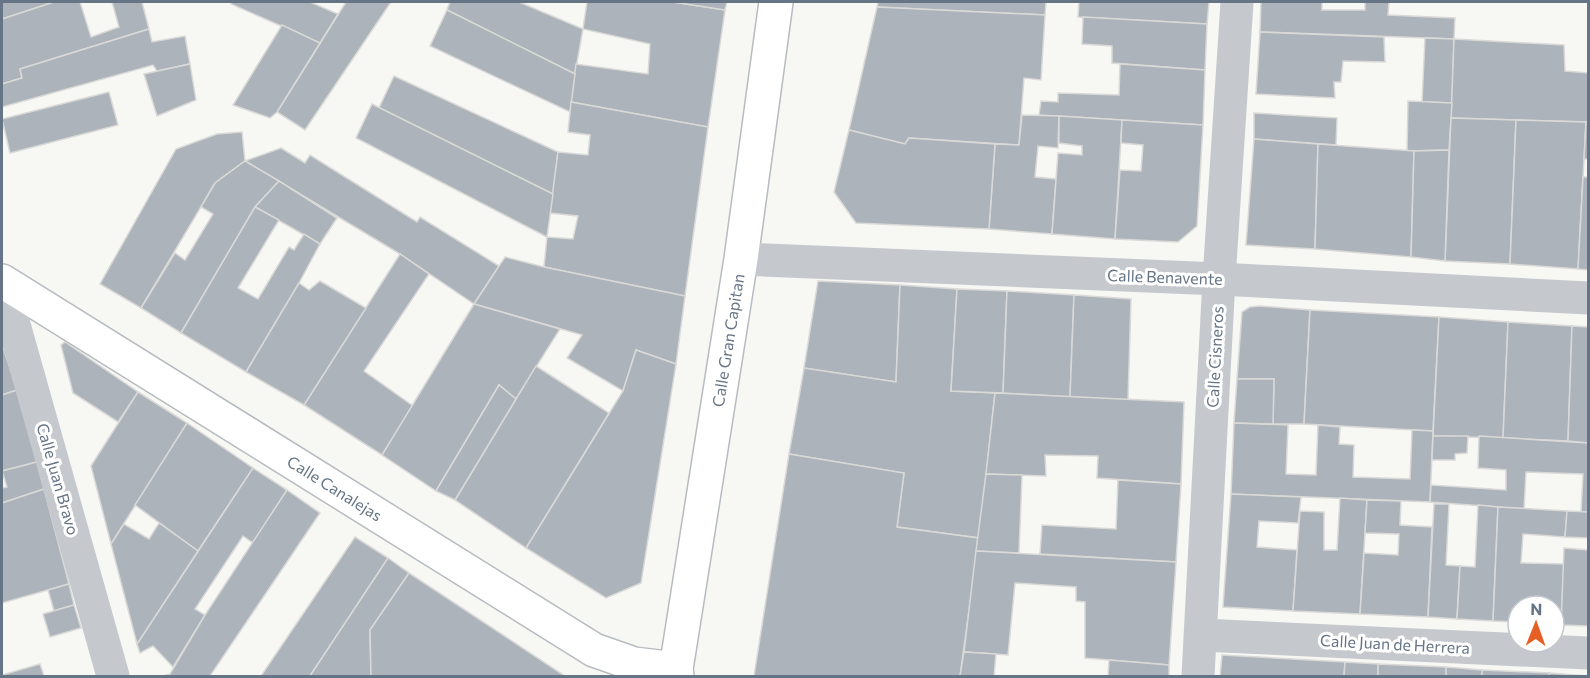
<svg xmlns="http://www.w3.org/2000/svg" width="1590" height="678" font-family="Commissioner,sans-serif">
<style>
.building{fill:#acb3ba;stroke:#d9d9d7;stroke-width:1.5}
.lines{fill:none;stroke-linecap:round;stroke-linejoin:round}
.secondary-casing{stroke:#b7bcc1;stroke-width:36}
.street{stroke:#c5c8cc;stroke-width:33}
.secondary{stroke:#fff;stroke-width:33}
.labels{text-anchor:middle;stroke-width:6;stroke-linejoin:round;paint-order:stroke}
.street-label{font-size:16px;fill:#667586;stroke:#fff}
</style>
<rect width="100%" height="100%" fill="#f7f7f4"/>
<g class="building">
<path d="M2,2h52l-52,17z"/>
<path d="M54,2h26l11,35 28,-10 -7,-25h30l7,27 -129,40 2,9 -20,6v-65z"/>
<path d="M232,2h78l28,12 -18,29 -89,-39z"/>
<path d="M346,2h45l-86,128 -28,-18z"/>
<path d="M450,2h69l64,27 -8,45 -128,-64z"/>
<path d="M587,2h86l52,8 -17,117 -137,-25 5,-38 72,10 2,-30 -67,-15z"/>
<path d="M673,2h54l-2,8z"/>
<path d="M878,2h168l-1,13 -168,-8z"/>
<path d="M1079,2h130l-2,22 -129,-7z"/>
<path d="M1261,2h61v8h43v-8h24l-1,13 67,3 -1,21 -194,-7z"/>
<path d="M877,7l168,8 -4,65 -17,-2 -5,67 -110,-7 -4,6 -56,-14z"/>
<path d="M447,10l128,64 -5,38 -140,-66z"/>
<path d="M1083,17l124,7 -2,46 -93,-7v-17l-30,-2z"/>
<path d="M282,25l38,18 -43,69 -7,6 -37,-13z"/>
<path d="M149,29l3,13 33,-6 5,28 -33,7 -4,-6 -151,42v-23l20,-6 -2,-9z"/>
<path d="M1260,32l124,5 1,25 -42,-1 -2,21h-7l1,16 -79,-4z"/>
<path d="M1425,38l29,1 -2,64 -30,-1z"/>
<path d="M1454,39l110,6 1,26 23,2v49l-137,-4z"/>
<path d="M190,64l6,36 -39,16 -13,-42z"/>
<path d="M1120,64l85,6 -2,55 -164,-10 2,-14 17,1v-9l61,2z"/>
<path d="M394,76l164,76 -5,42 -174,-86z"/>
<path d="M109,92l9,33 -108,28 -8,-34z"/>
<path d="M1408,101l44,2 -3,47 -42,1z"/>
<path d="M571,102l137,25 -23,169 -141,-29 3,-30 26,2 5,-23 -28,-3 8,-61 30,3 2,-20 -22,-3z"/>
<path d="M372,104l181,90 -6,43 -191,-99z"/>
<path d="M1254,113l83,5 -1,27 -82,-6z"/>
<path d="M1022,115l37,1 -1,32 -20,-2 -3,31 21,2 -4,55 -63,-5 6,-85 24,1z"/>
<path d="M1059,116l63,4 -7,119 -63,-5 6,-81 24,2v-9l-23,-3z"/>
<path d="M1451,118l65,2 -6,144 -65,-3z"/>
<path d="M1122,120l81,5 -6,101 -19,16 -63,-3 5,-69 21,1 2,-26 -22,-2z"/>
<path d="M1516,120l70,2 -8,147 -68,-5z"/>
<path d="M1586,122h2v37h-4z"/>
<path d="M849,130l56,14 4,-6 86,6 -6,85 -133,-6 -22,-31z"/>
<path d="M242,132l3,29 -30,22 -74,125 -41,-24 76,-135 41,-15z"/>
<path d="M1254,139l64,5 -3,105 -69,-4z"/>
<path d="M1318,144l96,7 -3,106 -96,-8z"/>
<path d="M281,148l24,15 5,-8 107,67 3,-5 79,49 -25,38 -74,-50 -155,-93z"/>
<path d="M1449,150l-4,111 -34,-4 3,-106z"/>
<path d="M245,161l34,20 -24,26 -74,126 -40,-25 34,-55 10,7 28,-46 -12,-7 14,-24z"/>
<path d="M1583,177h5v93l-10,-1z"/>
<path d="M279,181l58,37 -17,26 -65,-37z"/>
<path d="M255,207l24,13 -41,68 20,11 31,-52 5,3 10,-16 16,10 -21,39 -53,89 -65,-39z"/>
<path d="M400,254l29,20 -65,97 49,35 -31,49 -78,-50z"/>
<path d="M505,257l39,10 141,29 -9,68 -40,-14 -13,41 -56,-33 15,-23 -108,-31z"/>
<path d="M320,281l46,27 -62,97 -58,-33 53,-89 10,7z"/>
<path d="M818,281l82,4 -4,97 -92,-14z"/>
<path d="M900,285l57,4 -6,102 44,2 -16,145 -82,-11 7,-54 -115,-19 15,-86 92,14z"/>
<path d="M957,289l50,2 -4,102 -52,-2z"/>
<path d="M1007,291l67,4 -4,102 -67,-4z"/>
<path d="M1074,295l57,4 -3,101 -58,-3z"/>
<path d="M474,304l86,25 -44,70 -17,-14 -63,106 -54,-36z"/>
<path d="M1260,306l50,4 -6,114h-31l1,-45h-37l5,-67 8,-5z"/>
<path d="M1310,310l129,7 -6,114 -129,-7z"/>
<path d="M1439,317l69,5 -5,116 -70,-2z"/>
<path d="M1508,322l64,4 -4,115 -65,-3z"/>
<path d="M1572,326l16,1v116l-20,-2z"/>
<path d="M65,342l73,50 -20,30 -45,-29 -12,-48z"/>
<path d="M2,344l15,46 -15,5z"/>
<path d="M636,350l40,14 -35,219 -35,15 -80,-50 97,-157z"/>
<path d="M536,366l73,47 -83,135 -71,-48z"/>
<path d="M1237,379h37l-1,45 -39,-1z"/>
<path d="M499,385l17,14 -61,101 -19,-9z"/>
<path d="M17,390l20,72 -35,9v-76z"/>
<path d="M138,392l49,31 -76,121 -20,-78z"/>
<path d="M995,393l189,9 -3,82 -84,-6 1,-22 -53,-1 1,21 -60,-2z"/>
<path d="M187,423l66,45 -55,83 -63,-46z"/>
<path d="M1234,423l54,2 -2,49 30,1 2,-50 22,2 -1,17 15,1 -1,32 57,2 2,-49 21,1 -3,71 -199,-8z"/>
<path d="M1433,436h35l-1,17 -12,1v6h-23z"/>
<path d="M1479,436l109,7v69h-7l2,-38 -57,-2 -2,37 -94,-7 1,-17 75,5v-20l-28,-2z"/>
<path d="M789,454l115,19 -7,54 82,11 -19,138h-206z"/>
<path d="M37,462l7,27 -42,14v-15l5,-1 -5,-16z"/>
<path d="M253,468l34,22 -34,53 -10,-7 -48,73 10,6 -32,52 -20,-21 -13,7 -3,-9z"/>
<path d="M986,474l36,1 -3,78 -43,-2z"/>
<path d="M1118,480l63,4 -5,78 -136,-8 2,-29 74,4z"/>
<path d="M44,489l25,95 -67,19v-100z"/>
<path d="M287,490l33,23 -110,163h-47l7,-2 35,-59z"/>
<path d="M1231,494l70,3 -3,26 -39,-2 -2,26 40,3 -4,61 -70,-4z"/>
<path d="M1340,498l27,2 -7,114 -67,-3 7,-100 24,1v38h13z"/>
<path d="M1367,500l34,1 -1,24 32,2 -4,90 -68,-3 4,-61 34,2 1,-21 -34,-1z"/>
<path d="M1434,504h15l-3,61 14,1 -3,53 -29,-2z"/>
<path d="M1478,505l20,2 -5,114 -36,-2 3,-53 15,1z"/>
<path d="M1498,507l69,4 -2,26 -42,-3 -2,29 43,1 -3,61h-7v-19h-36v16l-25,-1z"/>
<path d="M1567,511l21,1v26l-23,-1z"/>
<path d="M159,523l39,28 -61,93 -26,-100 13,-20 25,15z"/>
<path d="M355,537l33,21 -78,118h-49z"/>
<path d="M1564,548l24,2v76l-27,-1z"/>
<path d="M976,551l200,11 -7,103 -84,-7v-56l-9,-1v-14l-61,-4 -7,72 -44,-3z"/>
<path d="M388,558l21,15 -39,57 1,46h-61z"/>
<path d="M409,573l156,103h-194l-1,-46z"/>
<path d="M69,584l5,21 -20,6 -6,-21z"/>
<path d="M74,605l7,23 -31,9 -7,-23z"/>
<path d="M964,652l32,2 -2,22h-34z"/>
<path d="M1222,655l123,7 -1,14h-124z"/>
<path d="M1109,660l60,5v11h-61z"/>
<path d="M1345,662l33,2v12h-34z"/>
<path d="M40,664l4,12h-42v-1z"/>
<path d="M1378,664l68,3v9h-68z"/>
<path d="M1446,667l36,3v6h-36z"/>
<path d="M1482,670l68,3 -1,3h-67z"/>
<path d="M1550,673l38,3h-39z"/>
</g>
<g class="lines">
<g class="secondary-casing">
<g id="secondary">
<path id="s1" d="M2,281l592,369 40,14 42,5"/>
<path id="s2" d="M677,676l-1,-7 65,-410 35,-257"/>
</g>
</g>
<g class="street">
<path d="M741,259l478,20 369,19"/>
<path d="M2,282l111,394"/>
<path d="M1201,635l387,18"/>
<path d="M1198,676l21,-397 18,-277"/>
</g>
<use href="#secondary" class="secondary"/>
</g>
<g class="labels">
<g class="street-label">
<text transform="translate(1165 277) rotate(2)" y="6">Calle Benavente</text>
<text dy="6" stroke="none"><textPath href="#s2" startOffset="340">Calle Gran Capitan</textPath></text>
<text transform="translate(1215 357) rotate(-87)" y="6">Calle Cisneros</text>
<text transform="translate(58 479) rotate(74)" y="6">Calle Juan Bravo</text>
<text dy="6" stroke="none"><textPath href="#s1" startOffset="392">Calle Canalejas</textPath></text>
<text transform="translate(1395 644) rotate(3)" y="6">Calle Juan de Herrera</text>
</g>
</g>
<rect width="1590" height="678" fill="none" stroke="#667586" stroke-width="6"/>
<g transform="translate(1536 624) rotate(1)"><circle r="28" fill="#ffffff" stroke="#c2c8cf" stroke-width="1.5"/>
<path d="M0-4.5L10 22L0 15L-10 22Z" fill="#e66026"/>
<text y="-9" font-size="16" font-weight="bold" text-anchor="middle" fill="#667586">N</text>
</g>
</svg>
